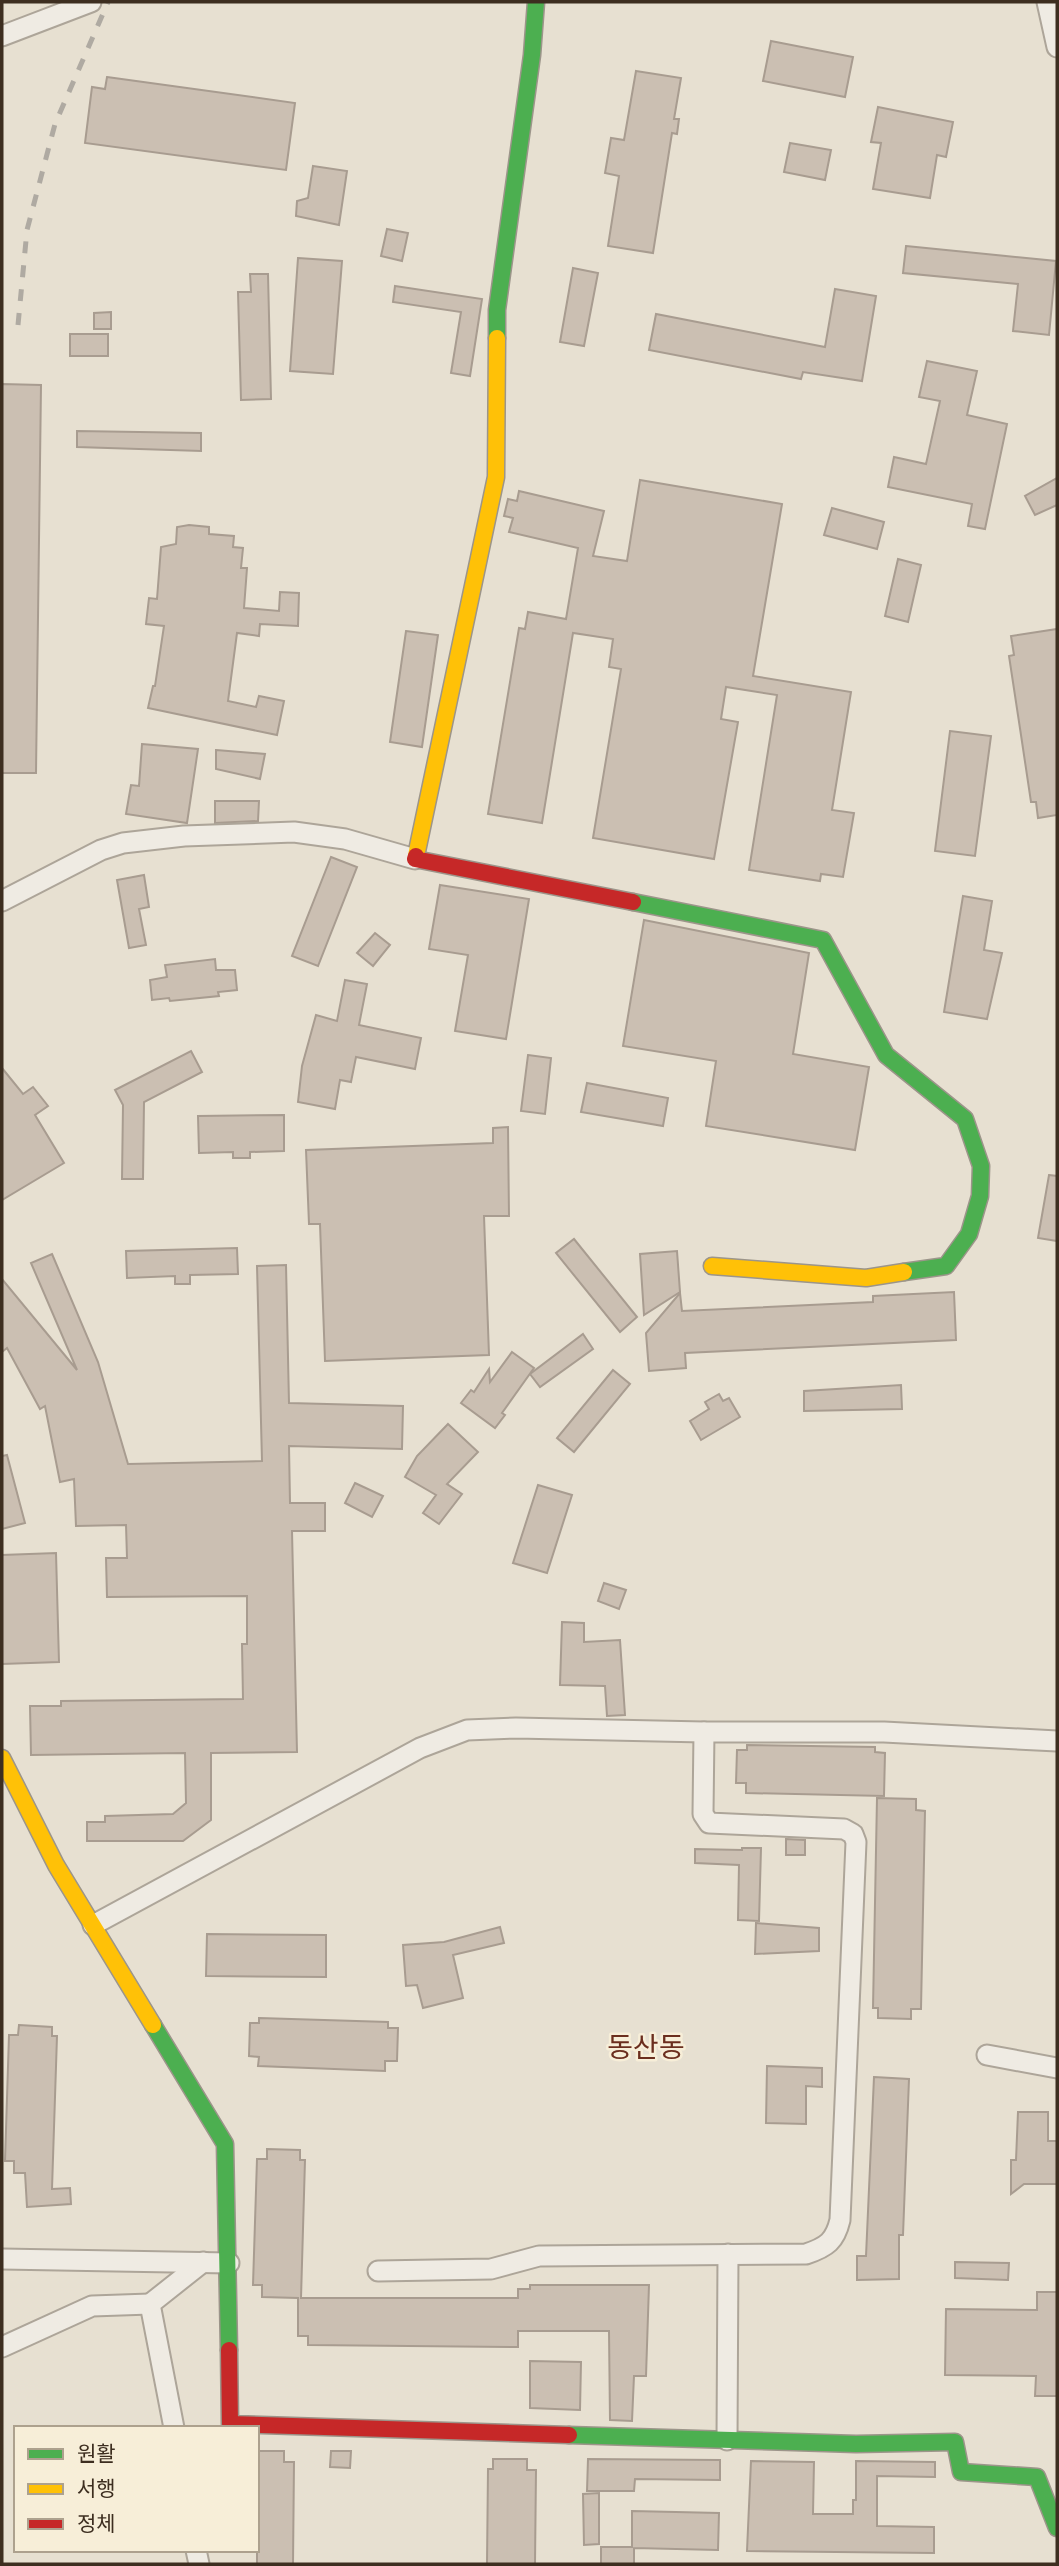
<svg xmlns="http://www.w3.org/2000/svg" width="1059" height="2566" font-family="'Libre Baskerville','Noto Sans KR',serif">
<style>
.building{fill:#cbbfb2;stroke:#a89c90;stroke-width:2}
.lines{fill:none;stroke-linecap:round;stroke-linejoin:round}
.street-casing{stroke:#ada599;stroke-width:23}
.fast-casing{stroke:#9c958a;stroke-width:19}
.slow-casing{stroke:#9c958a;stroke-width:19}
.jam-casing{stroke:#9c958a;stroke-width:19}
.street{stroke:#efebe3;stroke-width:19}
.fast{stroke:#4caf50;stroke-width:16}
.slow{stroke:#ffc107;stroke-width:16}
.jam{stroke:#c62828;stroke-width:16}
.rail{stroke:#afaaa2;stroke-width:5;stroke-dasharray:12 12;stroke-linecap:butt}
.labels{text-anchor:middle;stroke-width:5;stroke-linejoin:round;paint-order:stroke}
.quarter-label{font-size:28px;fill:#6b2e1e;stroke:#f7eed8}
</style>
<rect width="100%" height="100%" fill="#e7e0d1"/>
<g class="building">
<path d="M771,41l82,16 -8,40 -82,-16z"/>
<path d="M636,71l45,7 -7,41h5l-2,15 -5,-1 -19,120 -45,-7 11,-70 -14,-3 6,-35 13,2z"/>
<path d="M107,77l188,26 -9,67 -201,-27 7,-56 13,2z"/>
<path d="M878,107l75,15 -7,35 -9,-2 -7,43 -57,-9 8,-46 -10,-1z"/>
<path d="M790,143l41,7 -6,30 -41,-8z"/>
<path d="M313,166l34,5 -8,54 -43,-9 1,-15 11,-3z"/>
<path d="M387,229l21,4 -6,28 -21,-5z"/>
<path d="M906,246l150,15 -7,74 -36,-4 5,-47 -115,-11z"/>
<path d="M298,258l44,3 -9,113 -43,-3z"/>
<path d="M573,268l25,5 -14,73 -24,-4z"/>
<path d="M250,274h18l3,125 -30,1 -3,-108h13z"/>
<path d="M395,286l87,13 -12,77 -19,-3 10,-61 -68,-10z"/>
<path d="M835,289l41,7 -14,85 -59,-9 -2,7 -152,-29 7,-36 169,33z"/>
<path d="M111,312v17h-17v-16z"/>
<rect x="70" y="334" width="38" height="22"/>
<path d="M927,361l50,10 -10,44 40,9 -22,105 -17,-3 4,-22 -84,-17 6,-30 32,7 14,-63 -21,-4z"/>
<path d="M2,384l39,1 -5,388h-34z"/>
<path d="M77,431l124,2v18l-124,-4z"/>
<path d="M1057,478v27l-22,10 -10,-19z"/>
<path d="M640,480l142,24 -29,172 98,16 -19,118 22,3 -11,64 -22,-3 -1,7 -71,-11 28,-175 -51,-8 -5,32 17,3 -24,137 -121,-21 28,-169 -12,-2 4,-28 -40,-6 -31,190 -54,-9 31,-186 6,1 3,-17 38,7 12,-71 -69,-16 4,-14 -9,-2 4,-17 9,2 2,-10 85,20 -11,45 34,5z"/>
<path d="M832,508l52,14 -7,27 -53,-14z"/>
<path d="M189,525l20,2v7l25,2 -1,11 10,1 -2,20h6l-3,40 35,3 1,-19 19,1 -1,33 -38,-2 -1,12 -22,-3 -9,68 28,6 3,-11 25,5 -7,34 -129,-27 5,-22h2l9,-60 -18,-2 3,-26 8,1 4,-52 15,-3 1,-17z"/>
<path d="M898,559l23,6 -13,57 -23,-6z"/>
<path d="M1057,629v186l-19,3 -2,-16h-5l-10,-67 -12,-79 5,-1 -3,-19z"/>
<path d="M406,631l32,4 -16,112 -32,-5z"/>
<path d="M950,731l41,5 -16,120 -40,-5z"/>
<path d="M142,744l56,5 -11,74 -61,-9 5,-29 8,1z"/>
<path d="M216,750l49,4 -5,25 -44,-10z"/>
<path d="M215,801h44l-1,20 -43,2z"/>
<path d="M331,857l26,10 -39,99 -26,-10z"/>
<path d="M144,875l5,32 -10,2 7,36 -17,3 -12,-68z"/>
<path d="M440,885l89,14 -23,140 -51,-8 13,-76 -39,-6z"/>
<path d="M963,896l29,5 -8,49 18,3 -15,66 -43,-7z"/>
<path d="M644,920l165,33 -16,101 76,13 -14,83 -149,-24 10,-65 -93,-15z"/>
<path d="M375,933l15,12 -17,21 -16,-13z"/>
<path d="M215,959l1,11h19l2,20 -19,2 1,4 -49,5 -1,-3 -17,2 -2,-20 17,-3 -2,-12z"/>
<path d="M345,980l22,4 -8,41 62,13 -6,31 -59,-12 -5,25 -11,-2 -5,29 -37,-7 4,-36 14,-51 21,6z"/>
<path d="M191,1051l11,21 -58,30 -1,77h-21l1,-74 -8,-15z"/>
<path d="M528,1055l23,3 -6,56 -24,-3z"/>
<path d="M2,1068l21,26 10,-7 15,19 -13,9 29,48 -62,37z"/>
<path d="M587,1083l81,15 -5,28 -82,-14z"/>
<path d="M284,1115v36l-34,1v6h-17v-6l-34,1 -1,-37z"/>
<path d="M508,1127l1,89h-25l5,139 -164,6 -5,-137h-11l-3,-74 187,-7v-15z"/>
<path d="M1049,1175l8,1v65l-19,-3z"/>
<path d="M574,1239l63,78 -17,15 -64,-79z"/>
<path d="M237,1248l1,26 -48,1v9h-15v-8l-48,2 -1,-27z"/>
<path d="M677,1251l3,41 -36,23 -4,-61z"/>
<path d="M52,1254l46,108 30,102 134,-3 -5,-195 29,-1 3,138 114,3 -1,43 -113,-3 1,57h35v28h-33l5,221 -86,1v67l-28,21h-96v-19h18v-6l68,-2 13,-11 -1,-50 -154,2 -1,-49h31v-5l182,-2 -1,-55h5v-48l-140,1 -1,-39h21l-1,-33 -50,1 -2,-47 -14,3 -15,-76 -5,3 -33,-61 -5,4v-73l75,91 -46,-107z"/>
<path d="M954,1292l2,48 -271,13 1,15 -37,3 -3,-38 34,-40 2,18 191,-9v-6z"/>
<path d="M583,1334l10,15 -53,38 -10,-13z"/>
<path d="M512,1352l22,16 -32,45 3,2 -10,13 -34,-25 10,-13 3,2 15,-23 1,13z"/>
<path d="M613,1370l17,14 -56,68 -17,-14z"/>
<path d="M901,1385l1,24 -98,2v-20z"/>
<path d="M719,1394l4,7 6,-3 11,19 -39,23 -11,-19 19,-12 -4,-7z"/>
<path d="M448,1424l30,28 -31,32 15,10 -23,30 -16,-11 13,-18 -31,-18 12,-21z"/>
<path d="M7,1455l18,68 -23,6v-73z"/>
<path d="M355,1483l28,13 -11,21 -27,-14z"/>
<path d="M538,1485l34,10 -25,78 -34,-10z"/>
<path d="M56,1553l3,109 -57,2v-109z"/>
<path d="M604,1583l22,7 -7,19 -21,-8z"/>
<path d="M562,1622l22,1v19l36,-2 5,75 -18,1 -2,-30 -45,-1z"/>
<path d="M747,1745l128,2v5l10,1 -1,43 -138,-3v-10h-10l1,-33h10z"/>
<path d="M877,1798l39,1v11l9,1 -4,198h-10v10l-33,-1v-10h-5z"/>
<path d="M786,1839l19,1v15h-19z"/>
<path d="M742,1848h19l-2,73 -21,-1 1,-55 -44,-2v-14l47,1z"/>
<path d="M756,1923l63,5v23l-64,3z"/>
<path d="M500,1927l4,16 -51,12 10,43 -40,10 -6,-23 -11,1 -3,-41 41,-3z"/>
<path d="M207,1934l119,1v42l-120,-1z"/>
<path d="M259,2018l129,4v6h10l-1,33h-12v10l-127,-5 1,-9 -10,-1 1,-33h9z"/>
<path d="M19,2025l33,2v9h5l-5,153 18,-1 1,16 -44,3 -2,-34h-11v-12h-9l4,-126h9z"/>
<path d="M767,2066l55,2v19l-16,-1v38l-40,-1z"/>
<path d="M874,2077l35,2 -6,156h-4v44l-42,1v-24h9z"/>
<path d="M1018,2112h30v29h9v43h-33l-13,10v-34h5z"/>
<path d="M267,2149l33,1v10h5l-4,138h217v-9h12v-4h119l-3,91h-12l-2,45 -22,-1 -1,-89h-91v16l-210,-2v-9h-10v-38l-36,-1v-12h-9l4,-126h10z"/>
<path d="M955,2262l54,1 -1,17 -53,-2z"/>
<path d="M1037,2292h20v104h-22l1,-20 -91,-1 1,-66 91,1z"/>
<path d="M530,2361l51,1 -1,48 -50,-2z"/>
<path d="M257,2451h27v11h10l-1,102h-36z"/>
<path d="M331,2451h20l-1,17 -20,-1z"/>
<path d="M493,2459h34v11h9l-1,94h-48l1,-95h5z"/>
<path d="M588,2459l132,1v20l-85,-1 -1,12h-47z"/>
<path d="M751,2461l63,1 -1,52h40v-14h3v-39l79,1v15l-58,-1v50l57,1v26l-187,-2z"/>
<path d="M599,2493v51l-15,1 -1,-51z"/>
<path d="M632,2511l87,2 -1,37 -84,-2v16h-33v-17h31z"/>
</g>
<g class="lines">
<g class="street-casing">
<g id="street">
<path d="M1047,2l10,45"/>
<path d="M2,36l89,-34"/>
<path d="M2,901l99,-51 22,-7 61,-7 110,-4 51,7 70,20"/>
<path d="M93,1925l327,-177 47,-18 49,-2 188,4h180l173,9"/>
<path d="M987,2055l70,13"/>
<path d="M2,2259l227,4"/>
<path d="M378,2271l113,-2 48,-13 267,-2c21,-7 29,-13 34,-34l16,-378 -3,-8 -9,-5 -135,-6 -6,-9 1,-82"/>
<path d="M2,2347l90,-41 58,-2"/>
<path d="M174,2428l-24,-124 53,-42"/>
<path d="M727,2440l1,-186"/>
<path d="M196,2550l3,14"/>
</g>
</g>
<g class="fast-casing">
<g id="fast">
<path d="M497,338v-28l35,-255 4,-53"/>
<path d="M633,902l190,38 63,115 79,64 16,47 -1,30 -11,38 -23,32 -42,6"/>
<path d="M153,2025l72,119 4,206"/>
<path d="M569,2435l287,9 99,-2 6,30 76,5 20,51"/>
</g>
</g>
<g class="slow-casing">
<g id="slow">
<path d="M416,856l80,-379 1,-139"/>
<path d="M712,1266l154,12 38,-6"/>
<path d="M2,1758l54,107 97,160"/>
</g>
</g>
<g class="jam-casing">
<g id="jam">
<path d="M416,856l-1,3 218,43"/>
<path d="M229,2350l1,74 339,11"/>
</g>
</g>
<use href="#street" class="street"/>
<use href="#fast" class="fast"/>
<use href="#slow" class="slow"/>
<use href="#jam" class="jam"/>
<path class="rail" d="M18,325l9,-95 28,-106 53,-122"/>
</g>
<g class="labels">
<g class="quarter-label">
<text x="646" y="2057">동산동</text>
</g>
</g>
<rect width="1059" height="2566" fill="none" stroke="#3d2e20" stroke-width="7"/>
<rect x="14" y="2426" width="245" height="126" fill="#f7eed8" stroke="#ada18e" stroke-width="2"/>
<rect x="28" y="2449" width="35" height="10" fill="#4caf50" stroke="#ada18e" stroke-width="2"/>
<text x="77" y="2461" font-size="21" fill="#3d2e20">원활</text>
<rect x="28" y="2484" width="35" height="10" fill="#ffc107" stroke="#ada18e" stroke-width="2"/>
<text x="77" y="2496" font-size="21" fill="#3d2e20">서행</text>
<rect x="28" y="2519" width="35" height="10" fill="#c62828" stroke="#ada18e" stroke-width="2"/>
<text x="77" y="2531" font-size="21" fill="#3d2e20">정체</text>
</svg>
